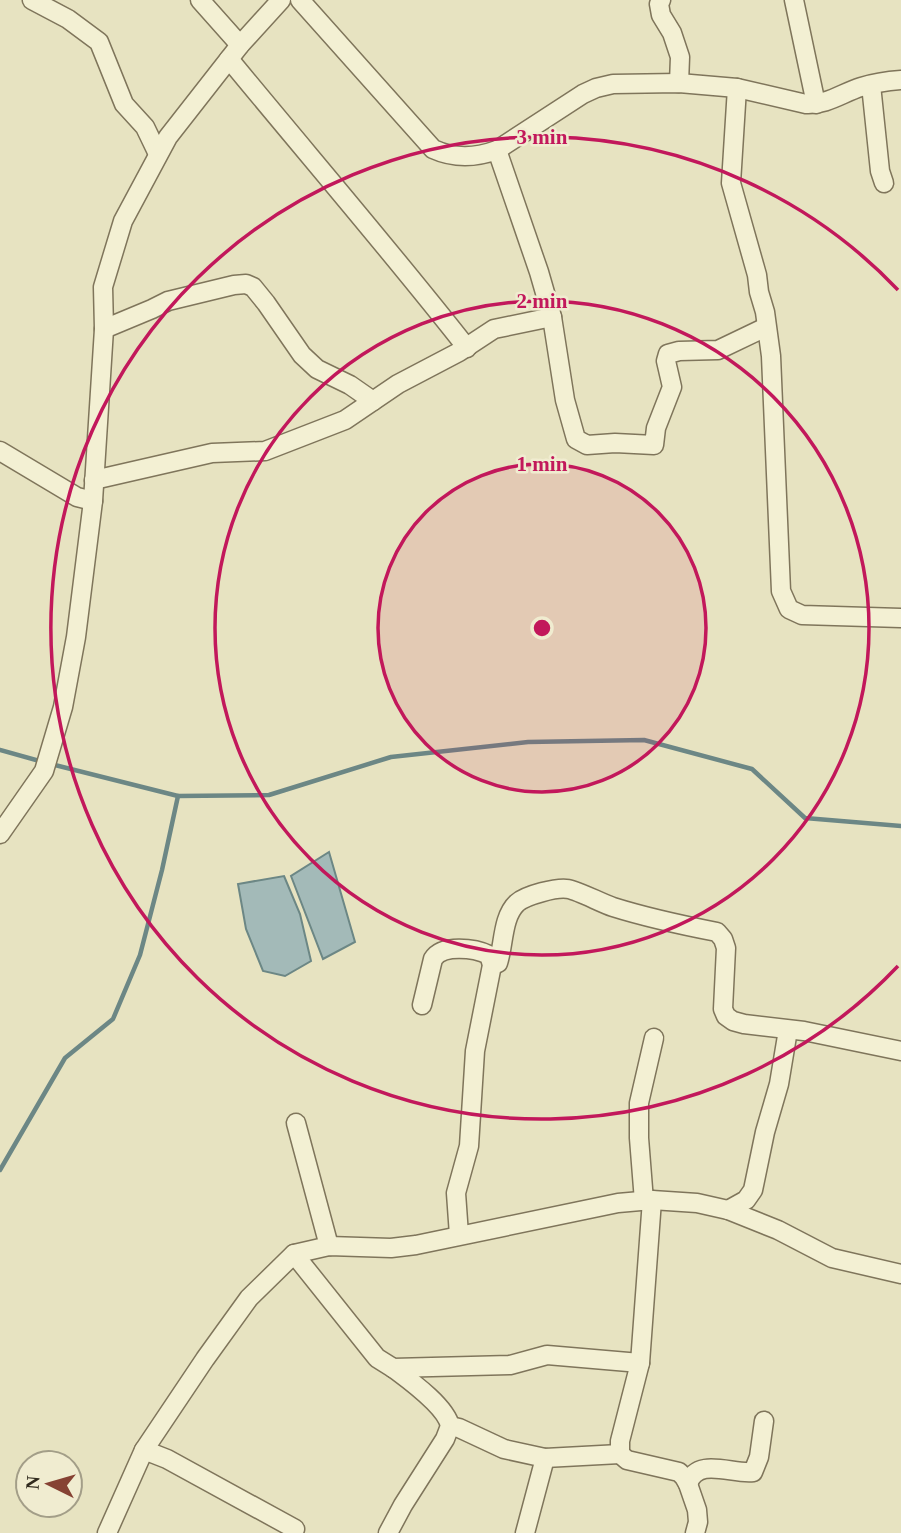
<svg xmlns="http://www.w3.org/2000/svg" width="901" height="1533" font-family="Georgia,serif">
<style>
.water{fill:#a3bab8;stroke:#6c8785;stroke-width:2}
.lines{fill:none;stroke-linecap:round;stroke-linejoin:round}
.stream{stroke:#6c8785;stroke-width:4.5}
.minor-casing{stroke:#7f755b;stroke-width:21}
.minor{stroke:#f3f0d3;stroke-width:18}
.ring{fill:none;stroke:#c2185b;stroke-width:3.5}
.centre{fill:#c2185b;stroke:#f0ecd0;stroke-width:3.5}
.ring-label{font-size:21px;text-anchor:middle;font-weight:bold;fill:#c2185b;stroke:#f0ecd0;stroke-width:5;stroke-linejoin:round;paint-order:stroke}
</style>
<rect width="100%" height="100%" fill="#e7e3c1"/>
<g class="water">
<path d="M329,852l26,90 -32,17 -32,-83z"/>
<path d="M284,876l16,38 11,47 -26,15 -22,-5 -17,-42 -8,-45z"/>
</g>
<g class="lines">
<g class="stream">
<path d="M0,750l43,12"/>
<path d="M51,764l127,32 91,-1 122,-38 137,-15 116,-2 108,29 53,49 96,8"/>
<path d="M0,1170l65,-112 48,-39 27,-64 22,-85 16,-74"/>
</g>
<g class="minor-casing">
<g id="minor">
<path d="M32,0l36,19 31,23 25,62 21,23 13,27"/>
<path d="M200,0l40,45"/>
<path d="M300,0l133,149c22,10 42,9 64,1l86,-56 13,-6 17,-4 66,-1 58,5 69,16c21,1 36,-11 55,-17 13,-4 26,-6 40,-7"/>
<path d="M661,0l-2,4 2,11 11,18 8,24 -1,26"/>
<path d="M794,0l22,104"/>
<path d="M229,59c79,96 161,191 238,289"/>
<path d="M871,85l9,86 4,12"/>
<path d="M737,88l-6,95 26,92 2,17 6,20 6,44 10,235 8,18 13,6 99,3"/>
<path d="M497,150l42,122 13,45 13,83 11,39 11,6 28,-2 39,2 2,-17 16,-41 -6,-26 2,-7 11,-3 39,-1 48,-23"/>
<path d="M104,329l48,-20 16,-8 66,-16 12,-1 7,3 13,16 36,52 15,14 33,16 23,16"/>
<path d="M0,451l77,46 16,4"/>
<path d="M94,480l118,-27 53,-2 80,-31 53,-36 61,-32 35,-23 58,-12"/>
<path d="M0,834l44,-63 19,-64 13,-70 17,-136 11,-172 -1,-42 20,-66 45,-84 72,-92 41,-45"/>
<path d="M492,965l6,-2c6,-18 4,-46 19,-60 9,-8 40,-16 51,-14 11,2 33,14 45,18 35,11 68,18 104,25l6,7 3,9 -3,61 3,7 7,5 11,3 60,7 97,20"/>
<path d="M422,1005l11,-46c9,-15 42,-11 56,-4l3,10 -17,86 -6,95 -13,47 3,42"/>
<path d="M296,1123l33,123"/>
<path d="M652,1200l-12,163 -20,78v13l7,6 52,12 5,5 4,7 9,26 1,12 -3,11"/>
<path d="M644,1201l-5,-63v-35l15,-65"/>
<path d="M728,1210l18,-10 7,-10 12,-58 14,-48 9,-54"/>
<path d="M294,1254l83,104 16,10 117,-3 37,-10 93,8"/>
<path d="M450,1426l9,2 45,21 41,9 75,-4"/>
<path d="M144,1450l23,9 128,70"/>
<path d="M688,1484c9,-28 45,-9 65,-12l6,-15 5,-36"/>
<path d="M107,1533l37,-83 61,-91 44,-61 45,-44 35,-8 62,2 25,-3 202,-42 34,-3 45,3 31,7 50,20 54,28 69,16"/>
<path d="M388,1533l15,-28 42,-66 5,-13c-4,-20 -41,-46 -57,-58"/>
<path d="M525,1533l20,-75"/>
</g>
</g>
<use href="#minor" class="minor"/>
</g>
<circle cx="542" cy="628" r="164" fill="#c2185b" fill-opacity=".12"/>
<g class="ring">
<circle cx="542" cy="628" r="164"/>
<circle cx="542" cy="628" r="327"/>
<path d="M898 966A491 491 0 1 1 898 290"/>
</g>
<circle cx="542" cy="628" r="10" class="centre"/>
<g class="ring-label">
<text x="542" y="144">3 min</text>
<text x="542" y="308">2 min</text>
<text x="542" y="471">1 min</text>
</g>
<g transform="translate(49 1484) rotate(275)"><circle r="33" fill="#f0ecd0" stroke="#a39e88" stroke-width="2"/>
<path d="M0-5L12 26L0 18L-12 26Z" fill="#864233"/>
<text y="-10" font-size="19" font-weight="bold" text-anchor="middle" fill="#302a1d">N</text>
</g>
</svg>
